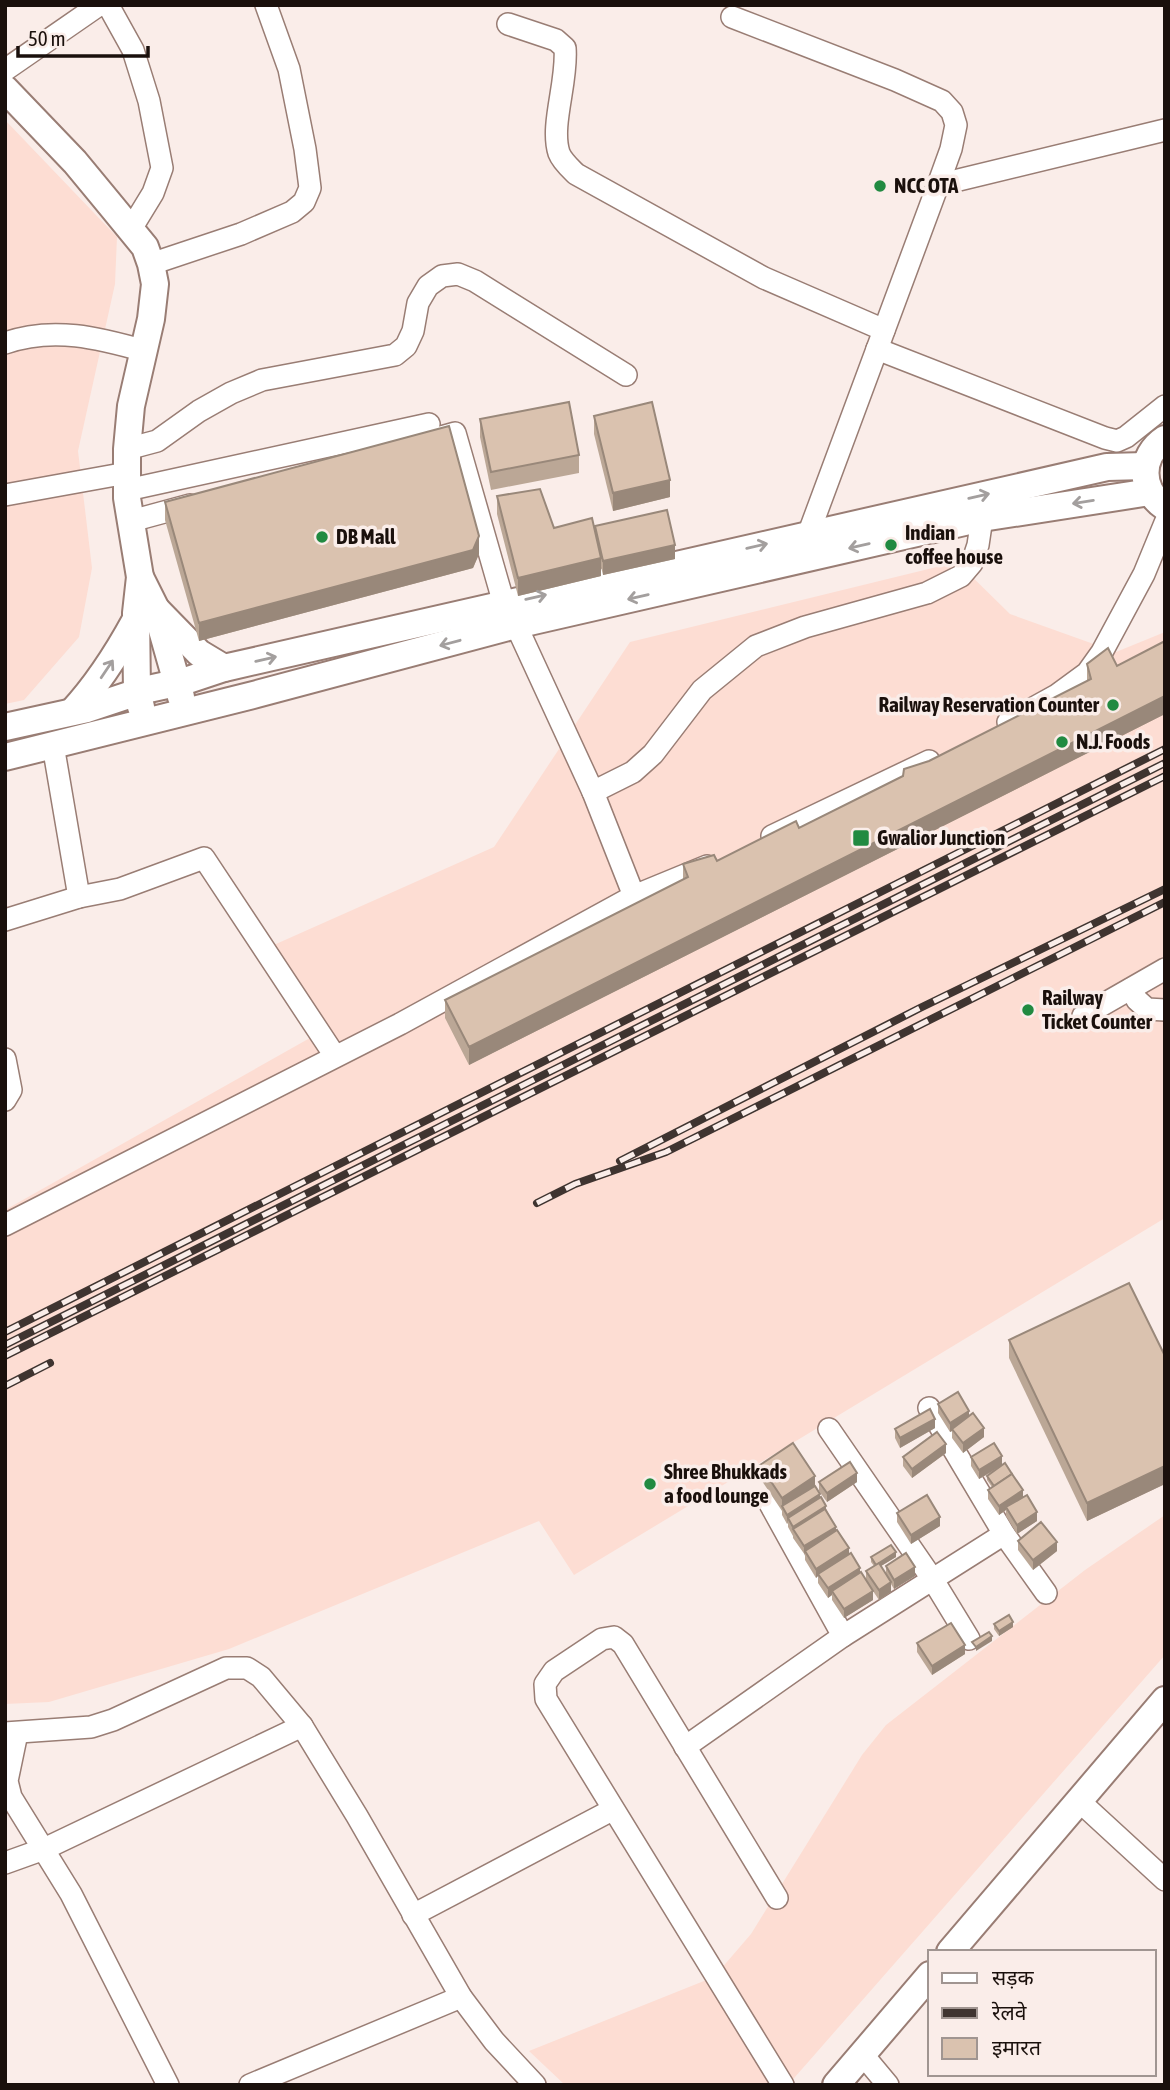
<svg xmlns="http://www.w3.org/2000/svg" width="1170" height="2090" font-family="'Asap Condensed','Noto Sans Devanagari',sans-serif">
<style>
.built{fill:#fdddd3}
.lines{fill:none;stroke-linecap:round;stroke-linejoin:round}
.minor-casing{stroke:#997d74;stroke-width:24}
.major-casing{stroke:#997d74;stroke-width:30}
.minor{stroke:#fff;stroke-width:21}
.major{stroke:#fff;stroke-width:26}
.rail-casing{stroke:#3f3430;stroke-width:8}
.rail{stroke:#faede9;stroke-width:5;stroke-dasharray:16;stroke-linecap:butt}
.wall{fill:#bba796}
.shaded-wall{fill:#99887a}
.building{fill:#dac2af;stroke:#99887a;stroke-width:2}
.oneway{stroke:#a39f9e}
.poi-dot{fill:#218a41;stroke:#faede9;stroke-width:2.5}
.labels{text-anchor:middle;stroke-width:7;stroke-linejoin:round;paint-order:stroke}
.poi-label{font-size:21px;font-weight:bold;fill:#1a100c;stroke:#faede9;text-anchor:start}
</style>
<rect width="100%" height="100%" fill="#faede9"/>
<g class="built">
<path d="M5,120l112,117 -2,47 -37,167 14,117 -13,69 -55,63 -19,4z"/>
<path d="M957,562l53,52 106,38 49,-20v586l-591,357 -35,-54 -310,128 -180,53 -44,2v-494l312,-176 -50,-86 227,-101 136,-205z"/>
<path d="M1165,1515v140l-377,430h-223l-36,-34 185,-74 37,-43 111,-179 24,-30 199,-155z"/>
</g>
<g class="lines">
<g class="minor-casing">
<g id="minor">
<path d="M108,5l25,45 16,51 13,67 -9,25 -22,36"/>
<path d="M732,17l163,63 47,21 10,11 4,13 -5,24 -13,36 -130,350"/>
<path d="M508,24l48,16 9,8c3,33 -15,77 -6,105 3,8 11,15 17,21l188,104 120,52"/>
<path d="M5,70l94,-65"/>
<path d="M938,185l227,-55"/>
<path d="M151,264l90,-30 51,-22 12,-10 6,-14 -5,-39 -16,-80 -23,-64"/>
<path d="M5,343c48,-17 94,-5 140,8"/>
<path d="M877,349l228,89 12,3 9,-4 39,-31"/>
<path d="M423,442l32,-9 49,171"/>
<path d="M127,449l30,-8 42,-30 32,-18 31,-13 133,-25 11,-9 7,-15 5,-28 10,-17 14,-10 16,-2 17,7 151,94"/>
<path d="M127,490l302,-66"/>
<path d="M5,495l122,-22"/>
<path d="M131,521l59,-16"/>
<path d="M516,625l77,167 41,104"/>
<path d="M1008,722l49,-27 30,-22 15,-21 42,-78 21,-51"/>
<path d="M53,745l26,152"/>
<path d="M593,792l40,-20 20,-18 49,-64 54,-44 49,-19 122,-34 34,-17 11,-13 6,-18 4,-27"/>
<path d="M772,836l157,-75"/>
<path d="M5,920l74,-23 41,-8 84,-31 131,198"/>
<path d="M1131,989l6,11 10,9 18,1"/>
<path d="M1083,1016l82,-47"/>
<path d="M5,1059l6,31 -6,10"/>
<path d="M5,1225l395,-201 234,-128 73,-30"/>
<path d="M929,1408l75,126 42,59"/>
<path d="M829,1429l104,151 36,59"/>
<path d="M843,1636l161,-102"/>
<path d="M5,1733l86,-6 22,-7 113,-52h21l14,9 41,49 55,90 104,181 33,44 41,44"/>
<path d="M17,1733l-10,48 4,16 60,97 97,191"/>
<path d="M685,1747l158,-111 -73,-132"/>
<path d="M1078,1800l87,80"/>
<path d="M5,1863l39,-14 258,-123"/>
<path d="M777,1898l-154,-254 -9,-7 -12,2 -48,32 -9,13 1,15 237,386"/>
<path d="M413,1915l199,-105"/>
<path d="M863,2055l25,30"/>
<path d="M250,2085l211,-88"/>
</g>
</g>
<g class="major-casing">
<g id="major">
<path d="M5,89l70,73 38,46 32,39 6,17 4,20 -4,35 -20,87 -4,43v49l13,79 -4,36 1,79 4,15"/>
<path d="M1165,439c-26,17 -26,51 0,68"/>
<path d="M140,577l16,32 25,88"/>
<path d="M157,610l42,43 25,15"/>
<path d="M72,712c26,-28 45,-58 63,-91"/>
<path d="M5,727l82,-18 57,-19 41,-9 39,-13 883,-201 38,-1"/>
<path d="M5,757l252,-63 259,-69 466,-107 168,-26"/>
<path d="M950,1952l215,-252"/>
<path d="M836,2085l94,-110"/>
</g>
</g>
<use href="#minor" class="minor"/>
<use href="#major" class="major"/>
<g class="rail-casing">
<g id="rail">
<path d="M620,1161l300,-153 245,-119"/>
<path d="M537,1203l38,-19 91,-32 499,-250"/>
<path d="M5,1332l1160,-583"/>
<path d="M5,1345l1160,-582"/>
<path d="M5,1356l1160,-580"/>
<path d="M5,1386l45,-23"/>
</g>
</g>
<use href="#rail" class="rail"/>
</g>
<g class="wall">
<path d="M594,416l76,81 -57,14 -19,-77z"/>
<path d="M480,419l99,36v18l-88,17 -11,-53z"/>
<path d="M497,496l57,32 41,3v-5l80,33 -72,16 -2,-8v9l-83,20 -21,-82z"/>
<path d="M165,502l314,52 -6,14 -274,73 -34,-121z"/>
<path d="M1165,641v73l-696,351 -24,-47v-18l238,-120v-16l34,-3 82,-33 104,-52 26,-15 158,-80v-17l30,2z"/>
<path d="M1009,1340l156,16v128l-78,37 -78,-163z"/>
<path d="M938,1404l31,12 15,21 -21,16 -11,-15v-7l-2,1 -12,-19z"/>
<path d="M935,1428l-35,20 -5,-10v-9z"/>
<path d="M946,1453l-34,25 -9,-12v-9z"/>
<path d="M971,1457l31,8 35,56 -20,13 -11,-18v-6l-7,5 -11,-16v-9l4,-3 -5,-7v-4l10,-7 -18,10 -8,-13z"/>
<path d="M760,1465l55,21 34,69 11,18 6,7v-9l8,-5 -3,-4v-5h25l-15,9 5,8v-8l29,10 -21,13 -3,-5v8l-12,8 -6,-9v9l-29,18 -12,-18v-5l-4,3 -10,-15v-7l-2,2 -11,-18v-5l-12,-17v-2l-5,-9v-4l-1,1 -5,-9v-4l-22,-33z"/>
<path d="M819,1482h38l-30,20 -8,-11z"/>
<path d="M897,1513l43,13 -29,18 -14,-22z"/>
<path d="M1018,1541l39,10 -24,19 -15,-20z"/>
<path d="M994,1624l19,3 -14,9 -5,-7z"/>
<path d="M917,1643l48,11 -33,21 -15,-23z"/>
</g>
<g class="shaded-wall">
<path d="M670,480v17l-57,14v-18z"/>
<path d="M479,536v18l-6,14 -274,73v-18z"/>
<path d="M675,545v14l-72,16v-14z"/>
<path d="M601,558v18l-83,20v-18z"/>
<path d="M1165,696v18l-696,351v-18z"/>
<path d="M969,1411v9l-17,9v2l-2,1v-9z"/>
<path d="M935,1419v9l-35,20v-10z"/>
<path d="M984,1428v9l-21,16v-10z"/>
<path d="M946,1444v9l-34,25v-9z"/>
<path d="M1002,1456v9l-23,14v-9z"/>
<path d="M1165,1466v18l-78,37v-18z"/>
<path d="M857,1473v9l-30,20v-9z"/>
<path d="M815,1476v13l-33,17v5v-13z"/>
<path d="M1023,1490v9l-17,8v3l-7,5v-9z"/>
<path d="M820,1494v9l-32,15 -1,6v-9z"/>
<path d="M826,1506v9l-33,14v7v-9z"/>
<path d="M1037,1512v9l-20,13v-9z"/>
<path d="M940,1517v9l-29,18v-9z"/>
<path d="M836,1527v9l-31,15 -1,5v-10z"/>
<path d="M1057,1542v9l-24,19v-10z"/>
<path d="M849,1548v9l-31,17v2l-2,2v-9z"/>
<path d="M896,1552v5l-20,12v-4z"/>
<path d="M915,1567v9l-21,13v-9z"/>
<path d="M860,1568v9l-28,14v4l-4,3v-10z"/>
<path d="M891,1582v10l-12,8v-10z"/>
<path d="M873,1591v9l-29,18v-9z"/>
<path d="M1013,1622v5l-14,9v-5z"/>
<path d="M992,1636v5l-16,10v-4z"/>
<path d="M965,1645v9l-33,21v-9z"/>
</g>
<g class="building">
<path d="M569,402l10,53 -88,17 -11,-53z"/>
<path d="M652,402l18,78 -57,13 -19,-77z"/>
<path d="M449,426l30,110 -6,14 -274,73 -34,-121z"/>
<path d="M540,489l14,39 38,-10 9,40 -83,20 -21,-82z"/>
<path d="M667,510l8,35 -72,16 -8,-35z"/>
<path d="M1165,641v55l-696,351 -24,-47 243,-123 -5,-13 31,-9 3,6 79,-40 3,7 104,-52 1,-7 25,-8 162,-82 -4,-15 21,-16 9,18z"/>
<path d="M1129,1283l36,73v110l-78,37 -78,-163z"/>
<path d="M958,1392l11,19 -19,12 -12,-19z"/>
<path d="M930,1409l5,10 -35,19 -5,-9z"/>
<path d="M973,1413l11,15 -21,15 -11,-14z"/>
<path d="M937,1432l9,12 -34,25 -9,-12z"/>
<path d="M793,1443l22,33 -33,22 -22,-33z"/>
<path d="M994,1443l8,13 -23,14 -8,-13z"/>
<path d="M850,1462l7,11 -30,20 -8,-11z"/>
<path d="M1005,1463l7,11 -18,12 -7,-10z"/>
<path d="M1012,1474l11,16 -24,16 -11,-16z"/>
<path d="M815,1486l5,8 -33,21 -5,-9z"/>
<path d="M927,1495l13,22 -29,18 -14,-22z"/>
<path d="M1027,1495l10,17 -20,13 -11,-18z"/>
<path d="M821,1497l5,9 -33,21 -5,-9z"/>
<path d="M825,1509l11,18 -32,19 -11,-17z"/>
<path d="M1041,1522l16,20 -24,18 -15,-19z"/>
<path d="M837,1530l12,18 -33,21 -11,-18z"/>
<path d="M891,1545l5,7 -20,13 -5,-8z"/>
<path d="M851,1553l9,15 -32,20 -10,-14z"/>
<path d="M906,1553l9,14 -21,13 -8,-14z"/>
<path d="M879,1563l12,19 -12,8 -13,-19z"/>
<path d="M861,1572l12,19 -29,18 -12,-18z"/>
<path d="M1009,1615l4,7 -14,9 -5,-7z"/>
<path d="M951,1623l14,22 -33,21 -15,-23z"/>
<path d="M989,1632l3,4 -16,11 -4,-5z"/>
</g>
<defs><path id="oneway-shaft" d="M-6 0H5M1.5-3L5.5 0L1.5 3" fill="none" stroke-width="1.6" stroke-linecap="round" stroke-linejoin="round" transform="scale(1.75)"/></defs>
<g class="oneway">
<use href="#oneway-shaft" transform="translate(979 496) rotate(-13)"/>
<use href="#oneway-shaft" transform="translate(1083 502) rotate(171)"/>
<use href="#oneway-shaft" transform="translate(757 546) rotate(-13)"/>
<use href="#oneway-shaft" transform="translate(859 546) rotate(167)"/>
<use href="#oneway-shaft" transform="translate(536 597) rotate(-13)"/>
<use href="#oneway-shaft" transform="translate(638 597) rotate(167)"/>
<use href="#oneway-shaft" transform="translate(450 643) rotate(165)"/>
<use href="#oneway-shaft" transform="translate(266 659) rotate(-13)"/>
<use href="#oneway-shaft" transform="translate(107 669) rotate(-56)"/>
</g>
<g class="poi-dot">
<circle cx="880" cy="186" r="7"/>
<circle cx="322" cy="537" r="7"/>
<circle cx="891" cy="545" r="7"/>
<circle cx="1113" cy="705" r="7"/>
<circle cx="1062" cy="742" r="7"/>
<rect x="852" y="829" width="18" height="18" rx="3.5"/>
<circle cx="1028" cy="1010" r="7"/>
<circle cx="650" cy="1484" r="7"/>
</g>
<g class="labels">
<g class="poi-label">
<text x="894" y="193">NCC OTA</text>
<text x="905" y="540">Indian<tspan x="905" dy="24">coffee house</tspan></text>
<text x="336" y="544">DB Mall</text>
<text x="1099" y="712" text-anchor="end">Railway Reservation Counter</text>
<text x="1076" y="749">N.J. Foods</text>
<text x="877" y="845">Gwalior Junction</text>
<text x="1042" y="1005">Railway<tspan x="1042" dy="24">Ticket Counter</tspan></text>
<text x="664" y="1479">Shree Bhukkads<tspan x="664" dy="24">a food lounge</tspan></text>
</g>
</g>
<rect width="1170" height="2090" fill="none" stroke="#1a100c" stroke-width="14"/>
<rect x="928" y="1950" width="228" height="126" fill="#faede9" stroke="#a09591" stroke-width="2"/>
<rect x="942" y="1973" width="35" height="10" fill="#ffffff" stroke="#a09591" stroke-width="2"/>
<text x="992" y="1985" font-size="21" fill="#1a100c">सड़क</text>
<rect x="942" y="2008" width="35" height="10" fill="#3f3430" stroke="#a09591" stroke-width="2"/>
<text x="992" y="2020" font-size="21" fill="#1a100c">रेलवे</text>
<rect x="942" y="2038" width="35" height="21" fill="#dac2af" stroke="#a09591" stroke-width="2"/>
<text x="992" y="2055" font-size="21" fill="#1a100c">इमारत</text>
<path d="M18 46v10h130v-10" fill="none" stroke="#1a100c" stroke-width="3.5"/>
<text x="28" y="46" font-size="21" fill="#1a100c" stroke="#faede9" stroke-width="5" paint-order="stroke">50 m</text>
</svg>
